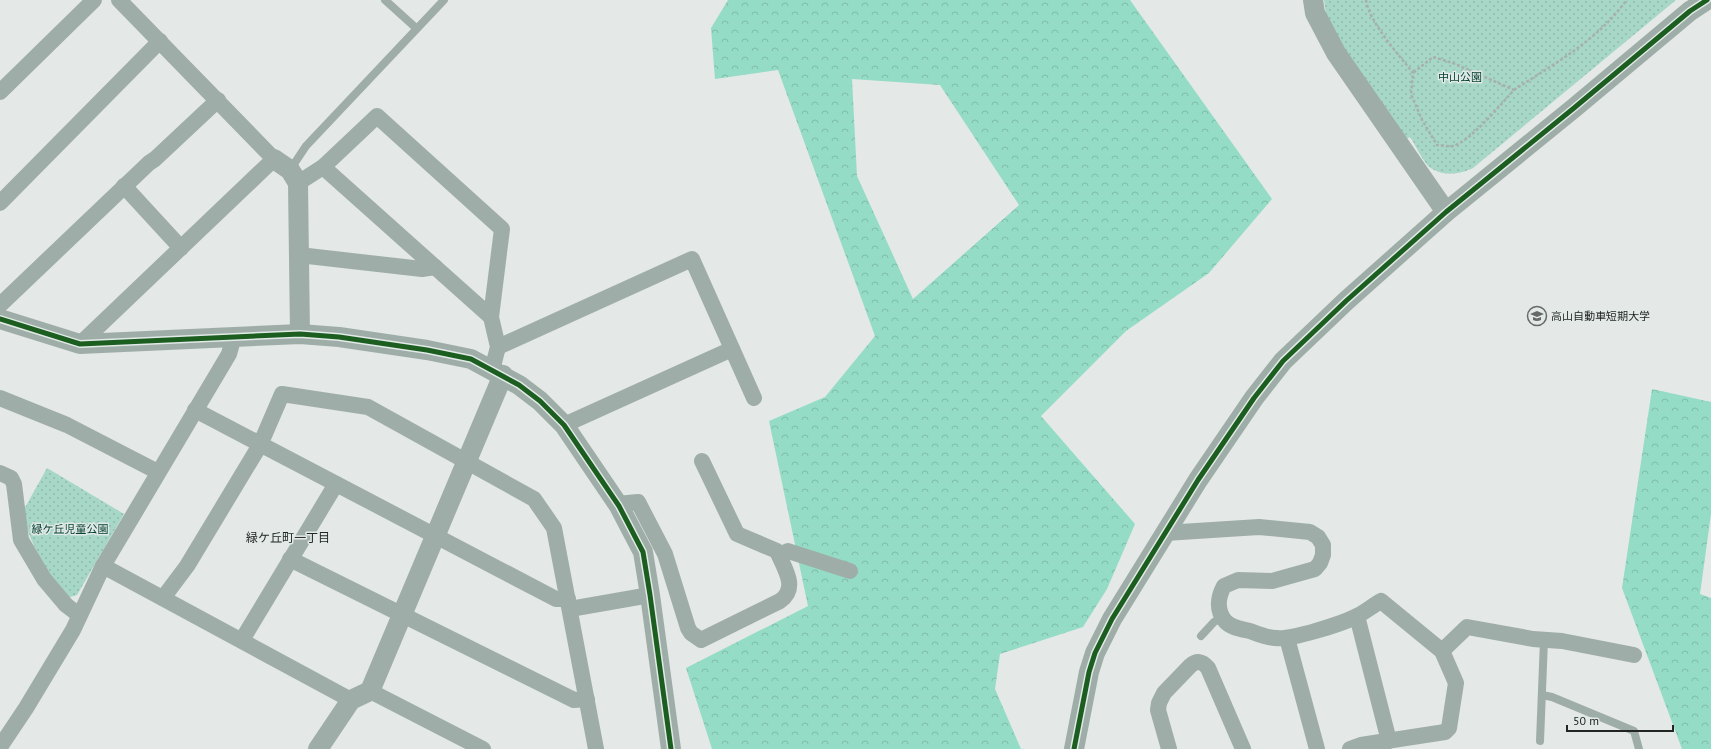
<svg xmlns="http://www.w3.org/2000/svg" width="1711" height="749" font-family="'PT Sans','Noto Sans JP',sans-serif">
<style>
.forest{fill:url(#forest-crowns);fill-rule:evenodd}
.park{fill:url(#park-dots)}
.lines{fill:none;stroke-linecap:round;stroke-linejoin:round}
.path{stroke:#a7b0ac;stroke-width:2.5;stroke-dasharray:3 2;stroke-linecap:butt}
.service{stroke:#9fada8;stroke-width:8}
.minor{stroke:#9fada8;stroke-width:16}
.tertiary{stroke:#9fada8;stroke-width:20}
.cycleway-casing{stroke:#e2eae7;stroke-width:8}
.cycleway{stroke:#1b5e20;stroke-width:5}
.labels{text-anchor:middle;stroke-width:3;stroke-linejoin:round;paint-order:stroke}
.park-label{font-size:11px;fill:#054031;stroke:#e2eae7}
.poi-label{font-size:11px;fill:#222524;stroke:#e2eae7;text-anchor:start}
.neighbourhood-label{font-size:12px;fill:#222524;stroke:#e2eae7}
</style>
<defs>
<pattern id="forest-crowns" width="20" height="18" patternUnits="userSpaceOnUse"><rect width="20" height="18" fill="#94dcc6"/><path d="M2 6a3 3 0 1 1 6 0M12 15a3 3 0 1 1 6 0" fill="none" stroke="#7fbdaa"/></pattern>
<pattern id="park-dots" width="8" height="8" patternUnits="userSpaceOnUse"><rect width="8" height="8" fill="#a7d7c7"/><path d="M2 2h.1M6 6h.1" fill="none" stroke="#8fb8ab" stroke-width="1.8" stroke-linecap="round"/></pattern>
</defs>
<rect width="100%" height="100%" fill="#e4e8e6"/>
<g class="forest">
<path d="M728,0h402l142,199 -63,74 -83,58 -85,85 94,108 -28,65 -24,38 -83,27 -5,35 26,60h-309l-26,-81 122,-62 -39,-185 56,-24 50,-61 -97,-266 -63,9 -4,-51zM852,79l88,6 79,120 -106,94 -56,-123z"/>
<path d="M1652,389l59,13v112l-11,80 11,4v151h-29l-60,-161z"/>
</g>
<g class="park">
<path d="M1324,0h352l-203,168c-12,6 -30,9 -42,0 -7,-4 -16,-24 -21,-31l-4,2 -63,-92 -17,-33z"/>
<path d="M47,468l77,46 -47,81 -10,3c-21,-25 -36,-53 -45,-85z"/>
</g>
<g class="lines">
<g class="path">
<path d="M1366,0c3,22 33,55 47,73l-2,21 11,26 15,25c5,0 12,2 16,1 18,-5 48,-42 61,-56l-61,-27 -20,-6 -20,16"/>
<path d="M1514,90c32,-21 68,-41 95,-69 6,-6 12,-14 18,-21"/>
</g>
<g class="service">
<path d="M385,0l31,28"/>
<path d="M290,170l16,-24 138,-146"/>
<path d="M1201,636l13,-14 9,-5"/>
<path d="M1542,695l10,2 82,34 5,18"/>
<path d="M1540,741l4,-101"/>
</g>
<g class="minor">
<path d="M0,92l94,-92"/>
<path d="M323,167l168,150"/>
<path d="M298,183l25,-16 54,-51 125,113 -11,88 7,30 -6,23"/>
<path d="M124,186l57,62"/>
<path d="M0,203l160,-162"/>
<path d="M299,255l123,14 13,-2"/>
<path d="M0,305l149,-142 6,-4 63,-59"/>
<path d="M80,344l194,-185 -155,-159"/>
<path d="M498,347l194,-88 62,139"/>
<path d="M0,398l67,27 91,47"/>
<path d="M195,410l361,189h12"/>
<path d="M564,425l168,-76"/>
<path d="M0,473l11,5 3,6 7,56 23,39 22,26 13,10"/>
<path d="M617,504l21,-2 27,52 23,74 3,5 10,7 79,-39c19,-13 4,-33 -3,-50l-40,-17 -35,-73"/>
<path d="M1165,533l94,-6 51,5 8,5 5,8v10l-3,8 -5,6 -43,12 -34,-1 -14,6c-6,11 -8,24 1,35 6,7 16,8 25,10 8,3 17,7 26,7 15,2 65,-14 79,-21 9,-4 17,-11 26,-16l61,50 14,32 -7,45 -4,4 -84,13 -11,4"/>
<path d="M779,555l9,-4 62,20"/>
<path d="M290,559l284,141 13,-1"/>
<path d="M103,566l248,134"/>
<path d="M163,598l24,-32 73,-121 22,-51 86,13 166,92 20,29 42,221"/>
<path d="M570,609l80,-14"/>
<path d="M1357,616l32,125"/>
<path d="M1287,638l30,111"/>
<path d="M242,640l94,-156"/>
<path d="M1442,651l25,-24 66,12 29,2 72,14"/>
<path d="M370,691l113,58"/>
<path d="M0,747l26,-39 47,-78 30,-64 126,-212 5,-18"/>
<path d="M1169,749l-11,-39 1,-7 5,-10 26,-27c7,-6 12,-5 18,2l35,81"/>
</g>
<g class="tertiary">
<path d="M1313,0l2,13 21,40 110,159"/>
<path d="M274,159l16,11 8,13 2,151"/>
<path d="M0,319l80,25 220,-10 39,3 88,13 44,9 48,26 21,16 24,24 55,81 24,46 7,43 21,154"/>
<path d="M318,749l33,-49 19,-9 133,-316"/>
<path d="M1074,749l15,-77 6,-19 17,-34 86,-139 56,-82 29,-37 63,-60 100,-89 128,-104 116,-97 17,-11"/>
</g>
<g class="cycleway-casing">
<g id="cycleway">
<path d="M0,319l80,25 220,-10 39,3 88,13 44,9 48,26 21,16 24,24 55,81 24,46 7,43 21,154"/>
<path d="M1074,749l15,-77 6,-19 17,-34 86,-139 56,-82 29,-37 63,-60 100,-89 128,-104 116,-97 17,-11"/>
</g>
</g>
<use href="#cycleway" class="cycleway"/>
</g>
<defs>
<g id="university-ring" transform="scale(1)"><circle r="9.5" fill="#e2eae7" stroke="#666968" stroke-width="1.5"/><path d="M0-5L7-2L0 1L-7-2ZM-4 1L0 2.5L4 1V4Q0 6-4 4Z" fill="#666968"/></g>
</defs>
<g fill-rule="evenodd">
<use href="#university-ring" x="1537" y="316"/>
</g>
<g class="labels">
<g class="park-label">
<text x="1460" y="81">中山公園</text>
<text x="70" y="533">緑ケ丘児童公園</text>
</g>
<g class="poi-label">
<text x="1551" y="320">高山自動車短期大学</text>
</g>
<g class="neighbourhood-label">
<text x="288" y="542">緑ケ丘町一丁目</text>
</g>
</g>
<path d="M1567 725v6h106v-6" fill="none" stroke="#222524" stroke-width="2"/>
<text x="1573" y="725" font-size="12" fill="#222524" stroke="#e2eae7" stroke-width="3" paint-order="stroke">50 m</text>
</svg>
